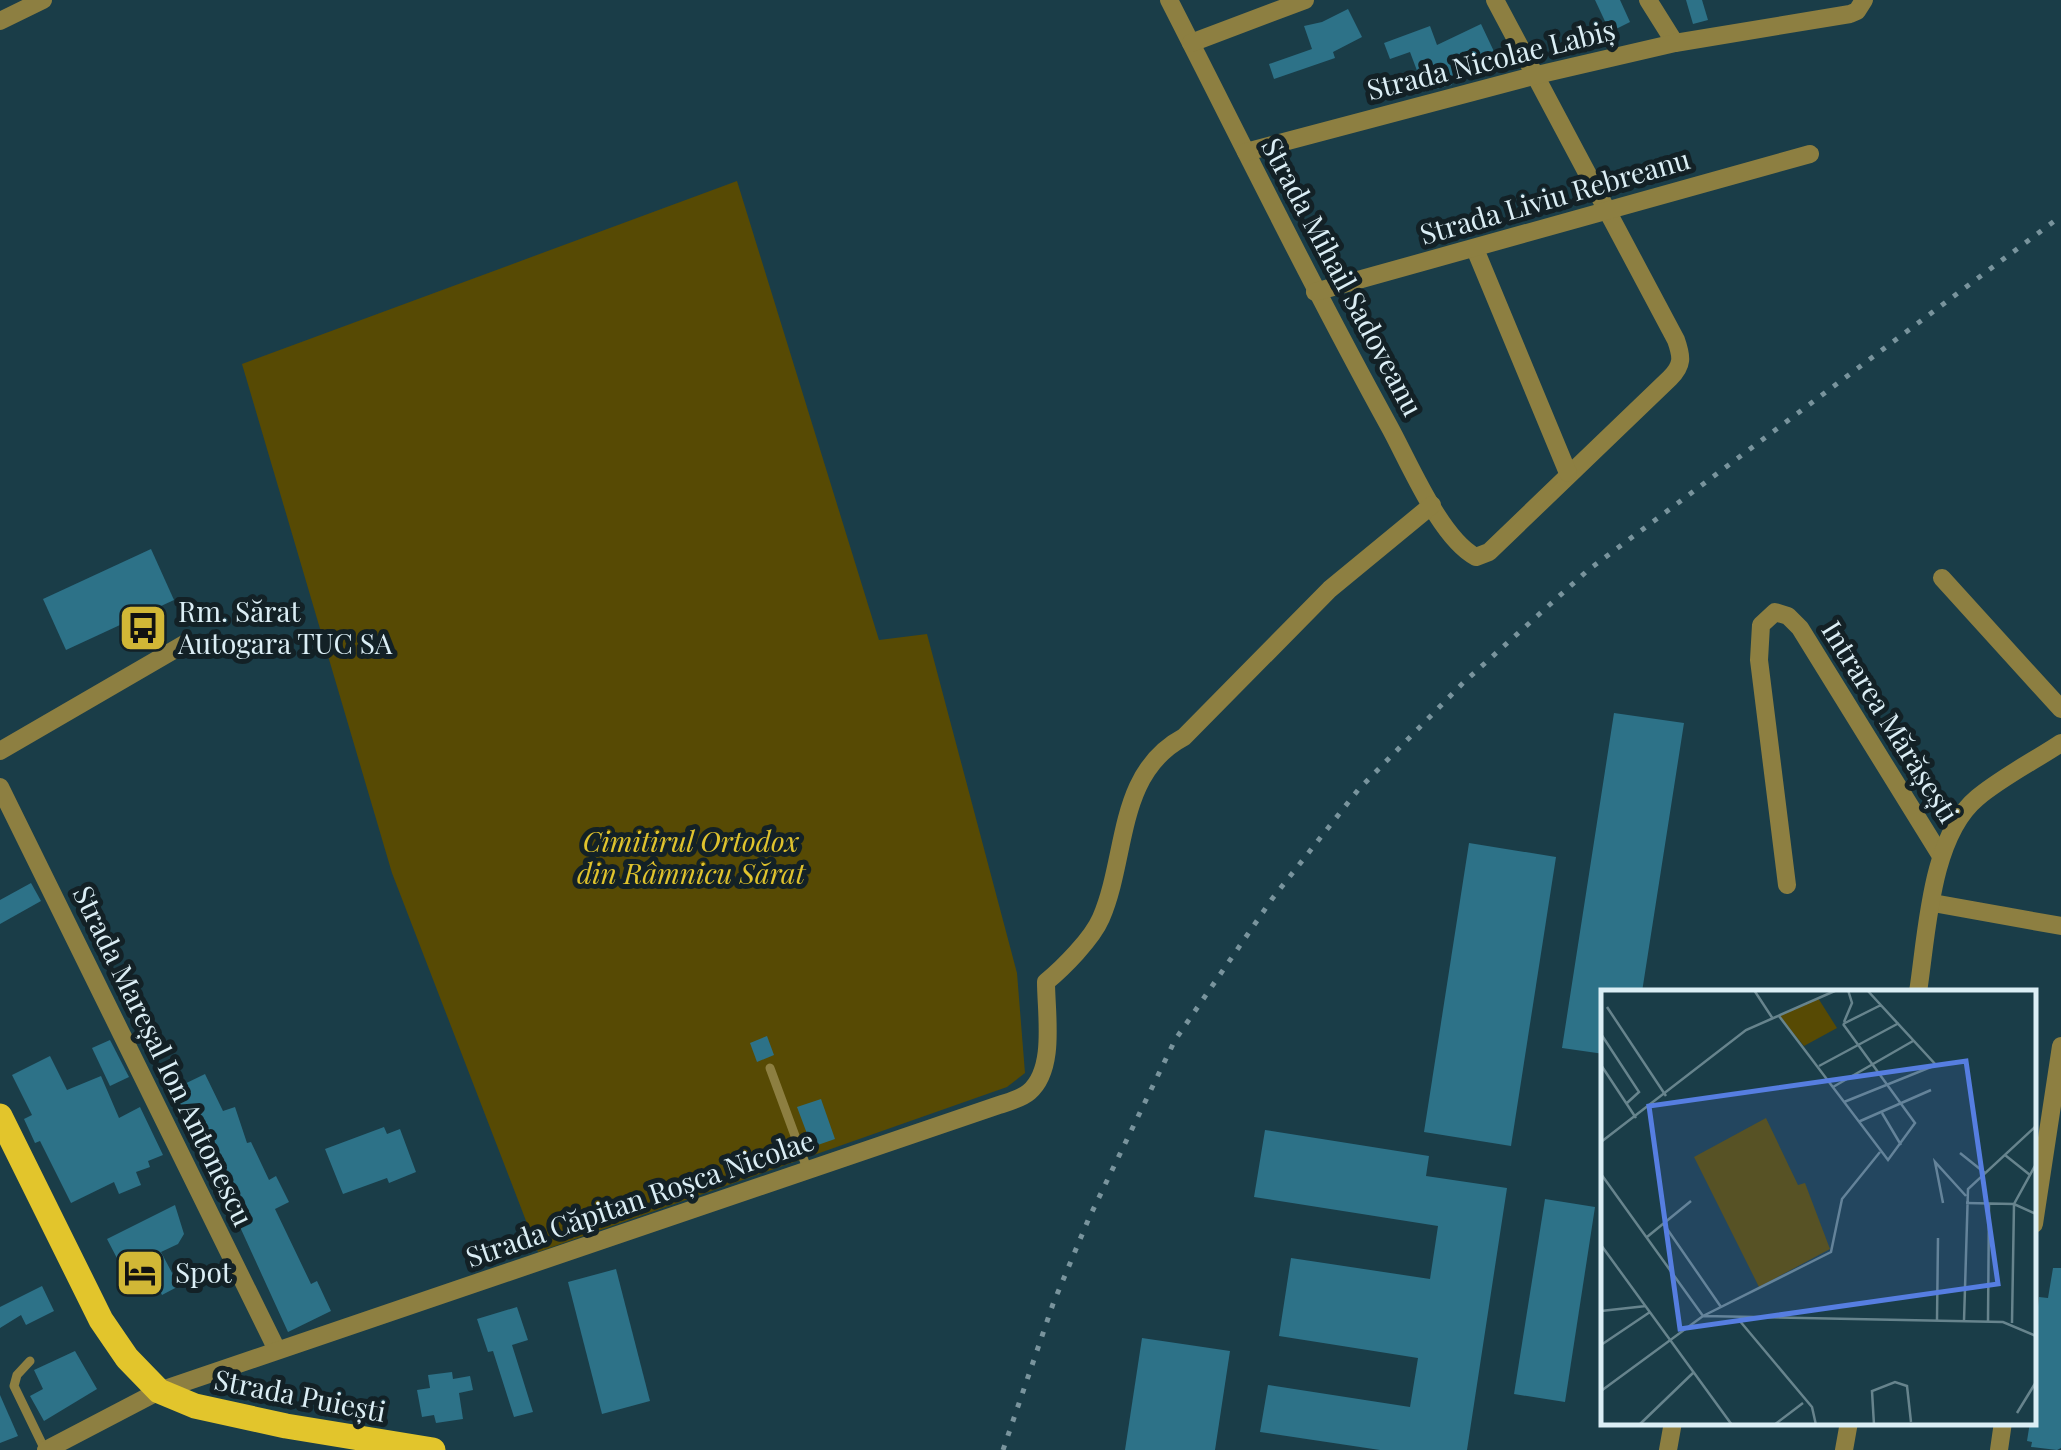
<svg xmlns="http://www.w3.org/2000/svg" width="2061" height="1450" font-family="'Playfair Display',serif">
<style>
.green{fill:#574a04}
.building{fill:#2d7288}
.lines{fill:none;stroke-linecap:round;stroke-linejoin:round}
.service{stroke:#8d7f41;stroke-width:9}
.minor{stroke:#8d7f41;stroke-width:18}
.primary{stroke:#e2c52c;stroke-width:25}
.rail{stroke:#79949d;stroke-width:5;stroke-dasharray:5 10;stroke-linecap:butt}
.labels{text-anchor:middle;stroke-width:10;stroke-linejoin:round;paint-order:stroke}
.street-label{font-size:28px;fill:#dbeef5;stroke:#132126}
.poi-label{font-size:28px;fill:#dbeef5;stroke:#132126;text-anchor:start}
.park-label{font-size:28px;font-style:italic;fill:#e0c32d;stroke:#132126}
.inset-road{fill:none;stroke:#67848d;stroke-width:2.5}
.view{fill:#567ee1;fill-opacity:0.15;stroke:#567ee1;stroke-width:5}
.inset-edge{fill:none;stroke:#dbeef5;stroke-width:5}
</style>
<rect width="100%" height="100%" fill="#1a3d48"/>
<path class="green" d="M737,181l142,459 48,-6 90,339 8,100 -18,14 -469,165 -146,-379 -150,-509z"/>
<g class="building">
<path d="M1595,0h25l10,22 -20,10z"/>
<path d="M1686,0h16l6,20 -15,4z"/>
<path d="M1348,9l14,28 -29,15 2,6 -61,21 -5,-15 43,-15 -8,-23 18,-4z"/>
<path d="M1481,24l17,36 -47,22 1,3 -27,7 -15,-40 -20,7 -6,-16 46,-17 7,19z"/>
<path d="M151,549l23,51 -108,50 -23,-51z"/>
<path d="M1614,713l70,10 -42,269h-38v62l-42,-6z"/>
<path d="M1469,843l87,14 -45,289 -87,-14z"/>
<path d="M31,883l10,18 -41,23v-24z"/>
<path d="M767,1036l7,19 -17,7 -7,-19z"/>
<path d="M110,1040l19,37 -19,9 -18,-38z"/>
<path d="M50,1056l17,34 34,-14 18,42 21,-11 23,48 -15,6 2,6 -14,5 5,13 -22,9 -5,-12 -43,21 -31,-62 -5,2 -11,-24 8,-4 -20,-40z"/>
<path d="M205,1074l18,37 12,-4 12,36 4,-1 18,38 7,-4 13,26 -14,7 36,75 6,-3 14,30 -43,21 -85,-186 -12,-33 -7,3 -12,-26z"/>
<path d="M821,1099l14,40 -23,8 -15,-40z"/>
<path d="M384,1127l3,7 13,-5 16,43 -27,11 -2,-5 -44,16 -18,-45z"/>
<path d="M1265,1130l164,26 -3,20 81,12 -40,262h-87l-120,-18 8,-47 142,22 8,-49 -139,-22 12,-78 139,21 8,-53 -184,-29z"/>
<path d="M1545,1199l50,8 -30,195 -51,-8z"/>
<path d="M175,1205l9,29 -6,10 -17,8 18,34 -17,9 -9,-19 -21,11 -25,-48z"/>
<path d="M2053,1268h8v180l-4,2 -26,-3 1,-5 -5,-1 3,-19h4l4,-62 -4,-1 2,-12 -2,-2 5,-48 9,1z"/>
<path d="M616,1269l34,132 -48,13 -34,-132z"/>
<path d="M42,1286l12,25 -28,14 -5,-10 -21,13v-21z"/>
<path d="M517,1307l11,33 -16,5 21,67 -19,5 -21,-66 -5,1 -11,-33z"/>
<path d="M1142,1338l88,13 -15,99h-90z"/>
<path d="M75,1351l22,38 -53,32 -14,-25 13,-7 -9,-19z"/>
<path d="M452,1372l1,7 17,-3 3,14 -14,3 4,26 -27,4 -2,-8 -12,2 -5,-27 13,-2 -2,-13z"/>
<path d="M0,1395l18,41 -18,7z"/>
</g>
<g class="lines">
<g class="service">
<path d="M770,1068l38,103"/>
<path d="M30,1361l-13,14 -3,11 31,64"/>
</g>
<g class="minor">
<path d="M1169,0c73,143 143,286 220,426 20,36 51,112 87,131l13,-5 181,-174c13,-13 12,-21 6,-38l-181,-340"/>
<path d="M1648,0l27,43"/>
<path d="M0,21l43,-21"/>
<path d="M1191,43l114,-43"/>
<path d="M1246,152l291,-77 138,-32 175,-29 7,-3 7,-11"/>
<path d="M1475,249l93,224"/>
<path d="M1315,292l495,-138"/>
<path d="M1942,578l119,131"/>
<path d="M0,751l186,-108"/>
<path d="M0,787l277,563"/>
<path d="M1787,885l-28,-225 2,-35 14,-13 13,4 12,12 141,228"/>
<path d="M1933,903l128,23"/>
<path d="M1918,992c9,-57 12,-155 59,-194 25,-21 57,-37 84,-55"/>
<path d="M2034,1224l27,-178"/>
<path d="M46,1450l113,-59 840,-286c9,-3 22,-6 30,-13 27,-23 17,-78 17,-110 17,-14 46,-43 55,-64 27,-63 15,-145 83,-181l146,-148 102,-84"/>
<path d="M1668,1450l5,-28"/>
<path d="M1844,1450l5,-28"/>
<path d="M1999,1450l4,-28"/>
</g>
<path class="primary" d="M0,1116l101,204 26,38 32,33 36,15 91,20 147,24"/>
<path class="rail" d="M1003,1450l50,-146 36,-86 86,-178 97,-141 86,-109 105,-107 124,-112 474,-355"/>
</g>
<defs>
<g id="bus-square" transform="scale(2.5)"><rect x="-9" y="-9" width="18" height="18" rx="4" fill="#d1b736" stroke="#132126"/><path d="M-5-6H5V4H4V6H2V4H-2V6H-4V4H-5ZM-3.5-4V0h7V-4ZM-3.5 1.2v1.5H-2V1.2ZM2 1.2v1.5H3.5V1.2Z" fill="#111"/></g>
<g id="hotel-square" transform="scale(2.5)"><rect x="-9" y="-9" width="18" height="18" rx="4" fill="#d1b736" stroke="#132126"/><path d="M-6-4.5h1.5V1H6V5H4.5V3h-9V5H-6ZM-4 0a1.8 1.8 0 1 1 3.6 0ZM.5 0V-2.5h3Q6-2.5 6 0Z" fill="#111"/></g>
</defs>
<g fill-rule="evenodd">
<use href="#bus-square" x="143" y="628"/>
<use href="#hotel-square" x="140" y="1273"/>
</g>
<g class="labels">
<g class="street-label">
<text transform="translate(1491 60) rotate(-14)" y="10">Strada Nicolae Labiș</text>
<text transform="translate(1555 197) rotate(-16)" y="10">Strada Liviu Rebreanu</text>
<text transform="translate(1342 277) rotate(62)" y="10">Strada Mihail Sadoveanu</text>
<text transform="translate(1890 722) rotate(58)" y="10">Intrarea Mărășești</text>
<text transform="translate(163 1056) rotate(64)" y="10">Strada Mareșal Ion Antonescu</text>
<text transform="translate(640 1199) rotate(-19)" y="10">Strada Căpitan Roșca Nicolae</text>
<text transform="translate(300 1396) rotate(11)" y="10">Strada Puiești</text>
</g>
<g class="poi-label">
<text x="178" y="622">Rm. Sărat<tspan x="178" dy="32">Autogara TUC SA</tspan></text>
<text x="175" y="1283">Spot</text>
</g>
<g class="park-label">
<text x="691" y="852">Cimitirul Ortodox<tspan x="691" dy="32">din Râmnicu Sărat</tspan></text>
</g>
</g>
<g transform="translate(1601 990)">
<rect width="435" height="435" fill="#1a3d48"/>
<path d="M217,8l19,30 -33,18 -25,-30zM165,128l32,67 7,-2 25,66 -71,38 -65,-130z" fill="#574a04"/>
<path class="inset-road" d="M153,0l19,29M6,17l59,89M178,26l109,144 27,-37 -72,-99M243,32l8,-19 -4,-13M242,34l38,-19M0,44l38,58 -12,11M0,75l35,53M218,76l80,-43M232,97l80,-46M243,112l92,-37 -69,-75M281,123l19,32M257,132l73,-32M0,152l145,-112 91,-40M359,163l25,20M404,165l25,20M0,184l102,142 300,6 33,14M342,213l-8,-41 31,34M365,213l48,1 22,10M62,233l58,84M46,247l44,-36M0,255l131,180M0,321l45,-5M138,330l73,87 4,18M336,330l1,-82M363,331l4,-132 68,-63M387,331l1,-117M411,333l2,-119 22,-40M0,355l49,-33M0,401l102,-75 128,-64 11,-53 38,-47M416,423l19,-31M38,435l55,-53M173,435l29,-22M273,435l-2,-34 23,-9 12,4 4,36"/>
<path class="view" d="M365,71l32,223 -318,45 -31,-223z"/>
<rect width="435" height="435" class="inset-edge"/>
</g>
</svg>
